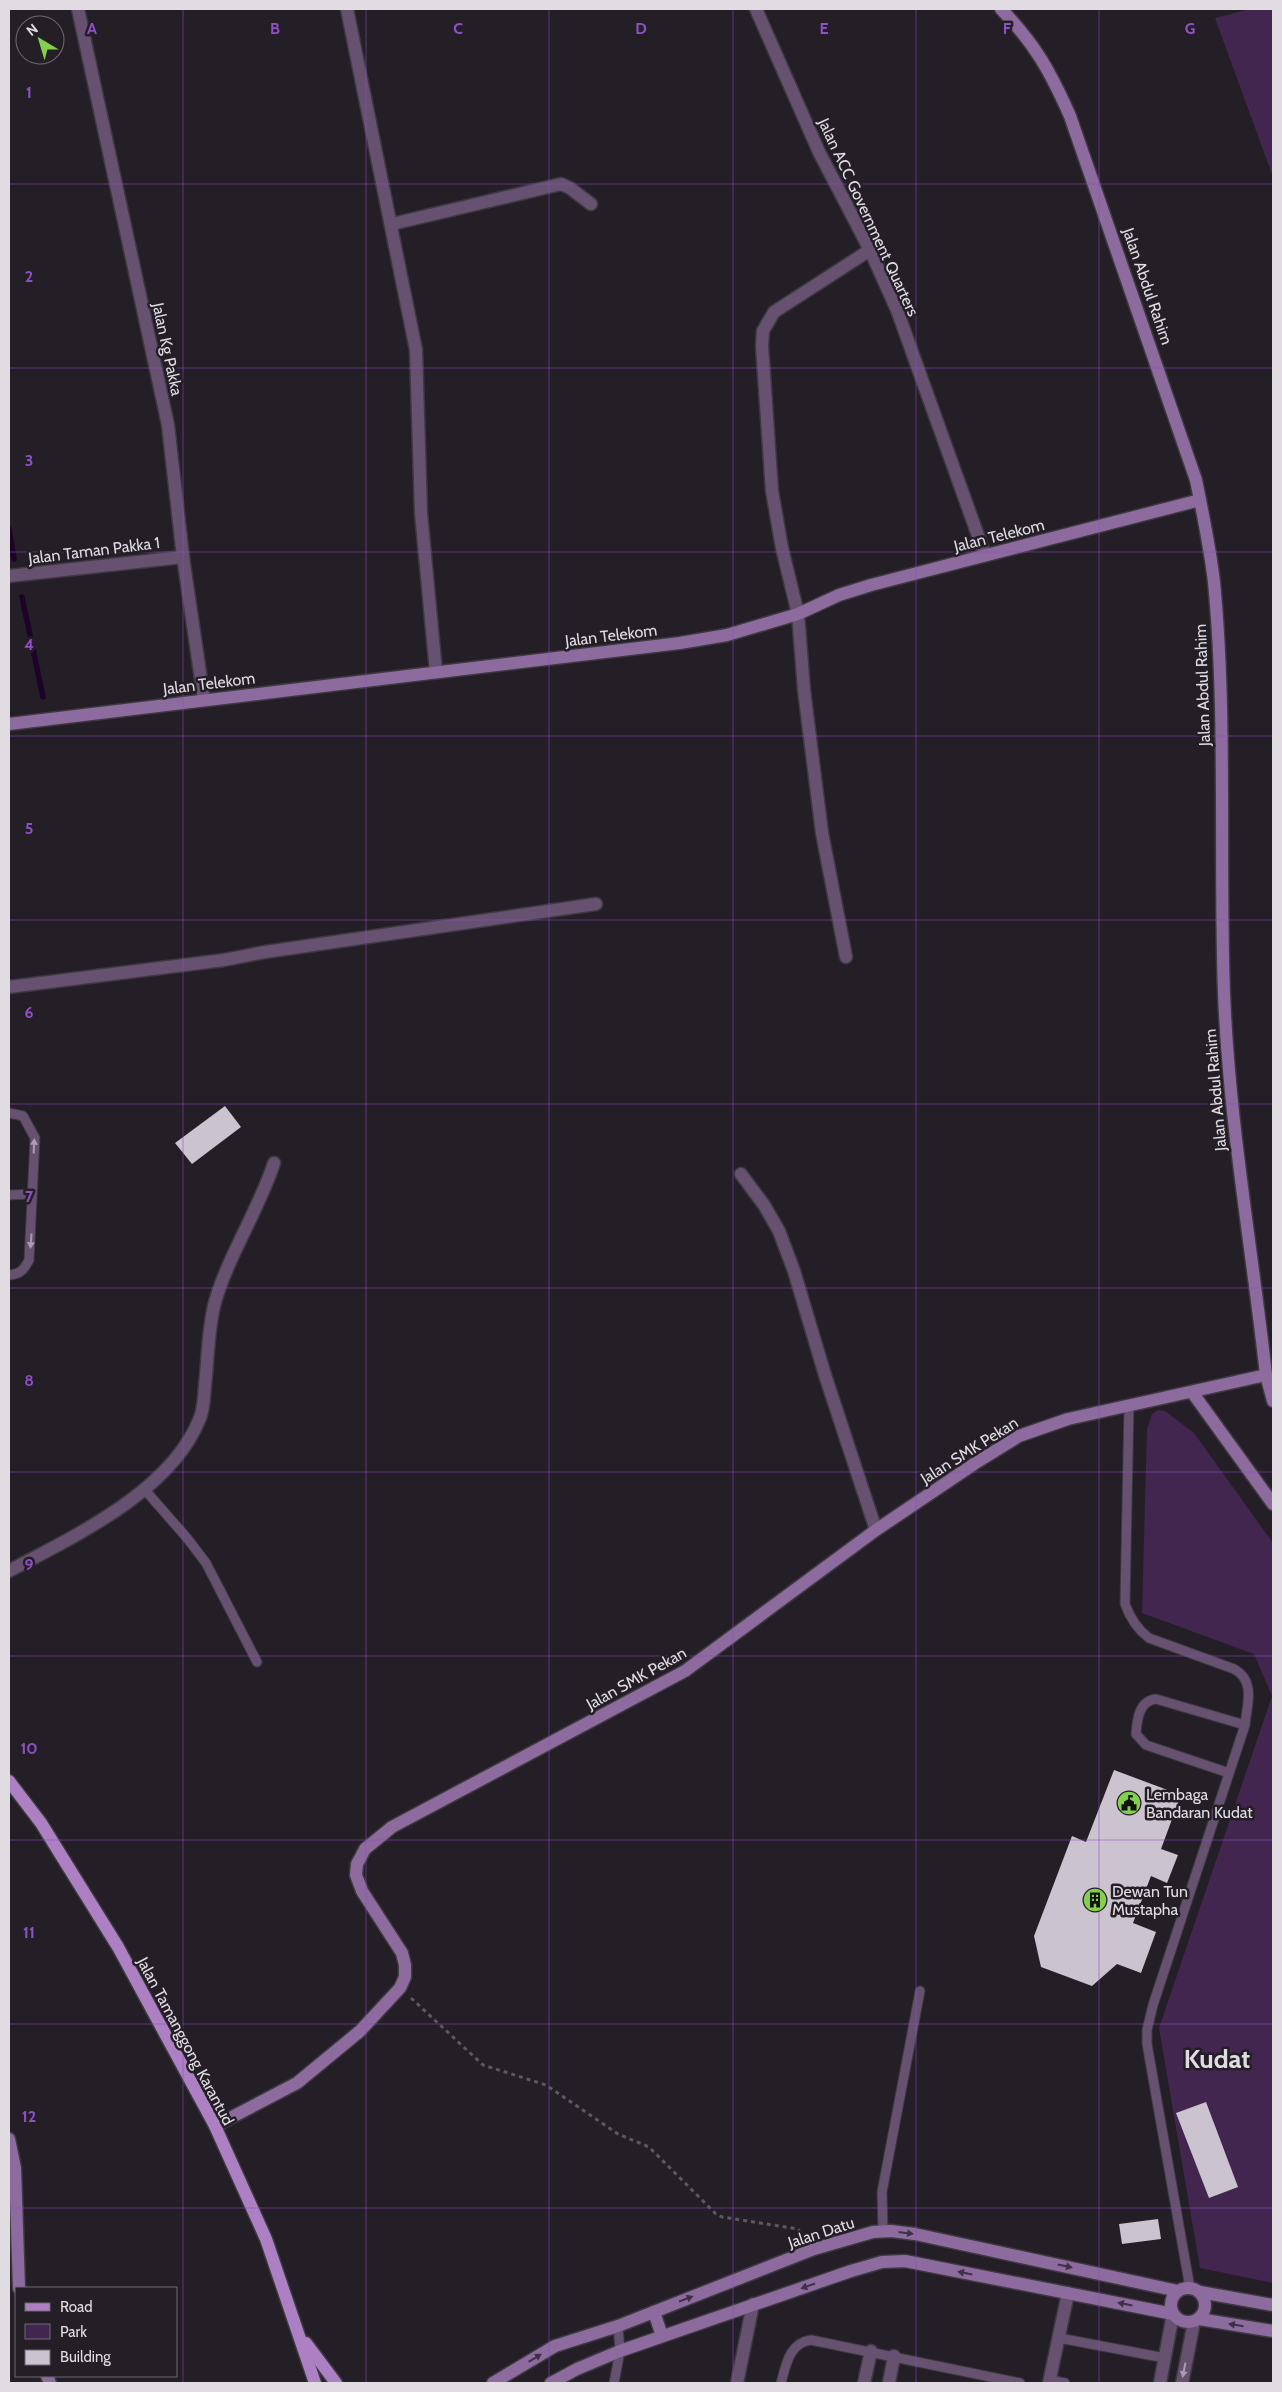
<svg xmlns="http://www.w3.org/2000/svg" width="1282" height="2392" font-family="Cabin,sans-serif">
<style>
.green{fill:#42264f}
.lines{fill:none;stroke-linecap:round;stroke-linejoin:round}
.stream{stroke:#1d0327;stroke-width:5.5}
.building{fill:#cbc3cf}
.lane-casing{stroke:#3e3941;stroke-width:11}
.street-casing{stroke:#3e3941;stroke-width:15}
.secondary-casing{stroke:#3e3941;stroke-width:15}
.primary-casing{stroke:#3e3941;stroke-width:15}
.path{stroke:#5d5860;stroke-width:3;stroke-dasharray:4 4;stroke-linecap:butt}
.lane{stroke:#665171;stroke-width:9}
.street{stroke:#665171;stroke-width:12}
.secondary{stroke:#8e6b9f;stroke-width:12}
.primary{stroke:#ac80c2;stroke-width:12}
.oneway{fill:#a99daf}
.oneway2{fill:#3e3145}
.grid{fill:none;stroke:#8f4fc6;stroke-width:1;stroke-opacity:0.55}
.labels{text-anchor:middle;stroke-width:5;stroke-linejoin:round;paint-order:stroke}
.street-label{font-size:16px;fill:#e0dce2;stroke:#241e27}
.poi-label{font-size:16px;fill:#e0dce2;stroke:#241e27;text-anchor:start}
.town-label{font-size:26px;font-weight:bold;fill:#e0dce2;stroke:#241e27}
.grid-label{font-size:16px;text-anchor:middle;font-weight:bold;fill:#8f4fc6;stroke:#241e27;stroke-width:5;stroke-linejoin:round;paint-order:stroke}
</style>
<rect width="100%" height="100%" fill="#241e27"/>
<g class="green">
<path d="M1250,9h23v168l-58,-159z"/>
<path d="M1158,1410l7,1 29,22 79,110v740l-73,-15 -41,-240 113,-332 -18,-42 -112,-41 5,-184 5,-15z"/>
</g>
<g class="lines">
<g class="stream">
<path d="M9,529l5,30"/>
<path d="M22,597l21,100"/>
</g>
</g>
<g class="building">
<path d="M225,1106l16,21 -49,37 -17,-21z"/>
<path d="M1114,1770l67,25 -20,54 17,6 -11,28 -16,-7 -18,47 23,9 -15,41 -24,-9 -25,22 -51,-19 -7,-31 38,-100 14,6z"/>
<path d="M1206,2102l32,85 -29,11 -33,-85z"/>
<path d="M1158,2219l3,20 -39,5 -3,-20z"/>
</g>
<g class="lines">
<g class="lane-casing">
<g id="lane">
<path d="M9,1113l14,3 12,22 -6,122c-5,10 -9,14 -20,15"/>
<path d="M9,1195l22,-1"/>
<path d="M1129,1405l-4,199c5,14 12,25 24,34l85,31c22,12 13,35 11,56l-92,280 -6,25v14l43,244"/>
<path d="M145,1490l42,48 19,25 51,99"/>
<path d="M1229,1773l-83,-28 -10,-11c1,-15 3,-33 20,-35l89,26"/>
<path d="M883,2231l-1,-39 38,-201"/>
<path d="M1059,2338l106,20"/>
<path d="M1050,2380l15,3"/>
<path d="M614,2383l6,-32 -2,-25"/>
<path d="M781,2383c5,-18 8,-40 30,-43l209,43"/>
</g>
</g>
<g class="street-casing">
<g id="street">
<path d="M78,9l90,416 15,132 21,143"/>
<path d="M347,9l69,341 5,163 15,159"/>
<path d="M756,9l63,143 51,98 27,60 88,245"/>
<path d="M392,224l169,-40 9,4 21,16"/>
<path d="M9,576l174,-19"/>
<path d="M846,957l-24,-124 -18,-143 -6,-76 -16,-66 -10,-57 -10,-145 1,-15 11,-19 96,-62"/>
<path d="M9,987l215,-27 41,-8 331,-48"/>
<path d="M741,1174l23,31 15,26 15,40 31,104 51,155"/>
<path d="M9,1571c65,-35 162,-79 191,-153 4,-10 4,-22 5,-33 3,-26 3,-54 9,-79 12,-47 45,-96 60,-143"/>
<path d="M737,2383l16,-79"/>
<path d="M864,2383l7,-32"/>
<path d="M889,2383l5,-27"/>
<path d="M1049,2383l19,-90"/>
<path d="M1160,2383l13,-69"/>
<path d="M1182,2383l12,-61"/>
</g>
</g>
<g class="secondary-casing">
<g id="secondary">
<path d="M1001,9c34,35 49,62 69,107l126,364c7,34 14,68 18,102 13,135 5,276 10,411 5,129 28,255 42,382l7,26"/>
<path d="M9,724l671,-81 47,-8 71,-21 41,-19 32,-10 329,-85"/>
<path d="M1192,1392l81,112"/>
<path d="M215,2126l82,-43 63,-52 40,-43 5,-11v-12l-3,-12 -40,-62 -6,-16 1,-11 8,-15 27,-22 293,-156 191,-141 98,-66 45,-28 49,-17 198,-44"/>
<path d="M9,2139l6,29 4,120"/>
<circle cx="1188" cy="2305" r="17"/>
<path d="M1200,2292l73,13"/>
<path d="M654,2312l8,24"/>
<path d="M1199,2319l74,12"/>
<path d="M47,2376l3,7"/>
<path d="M493,2383l62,-37 63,-20 196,-77 59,-17 18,-1 24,3 263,57"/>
<path d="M551,2383l26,-14 43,-18 231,-80 31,-9 23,-1 268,53"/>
</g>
</g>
<g class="primary-casing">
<g id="primary">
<path d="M9,1781l32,42 77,124 97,179 51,113 49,144"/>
<path d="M306,2343l30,40"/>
</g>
</g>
<path class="path" d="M411,1998l72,67 63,20 72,49 31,13 67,67 6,3 76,12 6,8"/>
<use href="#lane" class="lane"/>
<use href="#street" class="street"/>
<use href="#secondary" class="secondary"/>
<use href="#primary" class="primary"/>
</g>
<defs><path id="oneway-solid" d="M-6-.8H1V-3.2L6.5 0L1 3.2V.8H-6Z" transform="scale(1.25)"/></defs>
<g class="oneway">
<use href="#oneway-solid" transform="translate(34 1146) rotate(-87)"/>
<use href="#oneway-solid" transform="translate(31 1241) rotate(94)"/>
<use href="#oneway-solid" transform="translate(1184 2370) rotate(101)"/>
</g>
<g class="oneway2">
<use href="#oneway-solid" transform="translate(906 2233) rotate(7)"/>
<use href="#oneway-solid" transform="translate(1065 2266) rotate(12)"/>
<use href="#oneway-solid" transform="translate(965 2273) rotate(-169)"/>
<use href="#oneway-solid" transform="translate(808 2286) rotate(161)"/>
<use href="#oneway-solid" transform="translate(686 2299) rotate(-21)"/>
<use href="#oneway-solid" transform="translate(1125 2304) rotate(-169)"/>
<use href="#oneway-solid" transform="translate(1236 2325) rotate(-171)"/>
<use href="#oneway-solid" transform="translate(535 2358) rotate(-31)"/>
</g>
<path class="grid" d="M183,9v2374M366,9v2374M549,9v2374M733,9v2374M916,9v2374M1099,9v2374M9,184h1264M9,368h1264M9,552h1264M9,736h1264M9,920h1264M9,1104h1264M9,1288h1264M9,1472h1264M9,1656h1264M9,1840h1264M9,2024h1264M9,2208h1264"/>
<defs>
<g id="civic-disc" transform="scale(1.25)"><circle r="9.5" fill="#84cf4d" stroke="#241e27"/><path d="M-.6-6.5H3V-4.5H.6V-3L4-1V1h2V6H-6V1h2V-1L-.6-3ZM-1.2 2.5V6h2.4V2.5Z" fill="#111"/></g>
<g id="building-disc" transform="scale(1.25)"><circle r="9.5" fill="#84cf4d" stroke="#241e27"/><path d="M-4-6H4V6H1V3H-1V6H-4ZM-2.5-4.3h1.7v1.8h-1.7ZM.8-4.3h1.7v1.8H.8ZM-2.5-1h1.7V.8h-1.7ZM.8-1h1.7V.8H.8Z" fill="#111"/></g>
</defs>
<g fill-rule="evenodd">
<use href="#civic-disc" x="1129" y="1803"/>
<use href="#building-disc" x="1095" y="1900"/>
</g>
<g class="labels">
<g class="street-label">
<text transform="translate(869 217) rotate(65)" y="6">Jalan ACC Government Quarters</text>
<text transform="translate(1148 286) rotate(71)" y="6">Jalan Abdul Rahim</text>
<text transform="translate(168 349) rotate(78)" y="6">Jalan Kg Pakka</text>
<text transform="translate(999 535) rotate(-14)" y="6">Jalan Telekom</text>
<text transform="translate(94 550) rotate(-7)" y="6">Jalan Taman Pakka 1</text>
<text transform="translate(611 635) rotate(-7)" y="6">Jalan Telekom</text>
<text transform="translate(209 683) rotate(-7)" y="6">Jalan Telekom</text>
<text transform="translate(1202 685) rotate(-92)" y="6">Jalan Abdul Rahim</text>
<text transform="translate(1215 1090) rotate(-95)" y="6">Jalan Abdul Rahim</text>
<text transform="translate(969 1450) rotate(-32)" y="6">Jalan SMK Pekan</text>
<text transform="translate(636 1678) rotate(-29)" y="6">Jalan SMK Pekan</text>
<text transform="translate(186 2041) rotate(62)" y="6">Jalan Tamanggong Karantud</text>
<text transform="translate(821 2232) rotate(-18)" y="6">Jalan Datu</text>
</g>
<g class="poi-label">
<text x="1146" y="1800">Lembaga<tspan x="1146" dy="18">Bandaran Kudat</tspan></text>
<text x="1112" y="1897">Dewan Tun<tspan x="1112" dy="18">Mustapha</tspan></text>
</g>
<g class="town-label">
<text x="1217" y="2068">Kudat</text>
</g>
</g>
<g class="grid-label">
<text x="92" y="34">A</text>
<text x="275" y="34">B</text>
<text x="458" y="34">C</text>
<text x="641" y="34">D</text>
<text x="824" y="34">E</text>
<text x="1007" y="34">F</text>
<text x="1190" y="34">G</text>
<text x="29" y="98">1</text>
<text x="29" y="282">2</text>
<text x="29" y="466">3</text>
<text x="29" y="650">4</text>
<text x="29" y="834">5</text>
<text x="29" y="1018">6</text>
<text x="29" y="1202">7</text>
<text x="29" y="1386">8</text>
<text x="29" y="1570">9</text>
<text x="29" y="1754">10</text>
<text x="29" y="1938">11</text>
<text x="29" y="2122">12</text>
</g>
<rect width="1282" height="2392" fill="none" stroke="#e0dce2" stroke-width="20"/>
<rect x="15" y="2287" width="162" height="90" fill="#241e27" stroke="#6f6a72"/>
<rect x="25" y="2303" width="25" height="8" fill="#ac80c2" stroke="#6f6a72"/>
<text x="60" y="2312" font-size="15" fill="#e0dce2">Road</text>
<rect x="25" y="2324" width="25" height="15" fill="#42264f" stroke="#6f6a72"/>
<text x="60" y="2337" font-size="15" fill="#e0dce2">Park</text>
<rect x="25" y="2350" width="25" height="15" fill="#cbc3cf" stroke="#6f6a72"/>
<text x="60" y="2362" font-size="15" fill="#e0dce2">Building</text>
<g transform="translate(40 40) rotate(322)"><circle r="24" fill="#241e27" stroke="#6f6a72"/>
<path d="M0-4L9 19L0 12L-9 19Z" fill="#84cf4d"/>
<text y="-8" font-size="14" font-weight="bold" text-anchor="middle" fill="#e0dce2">N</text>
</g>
</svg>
